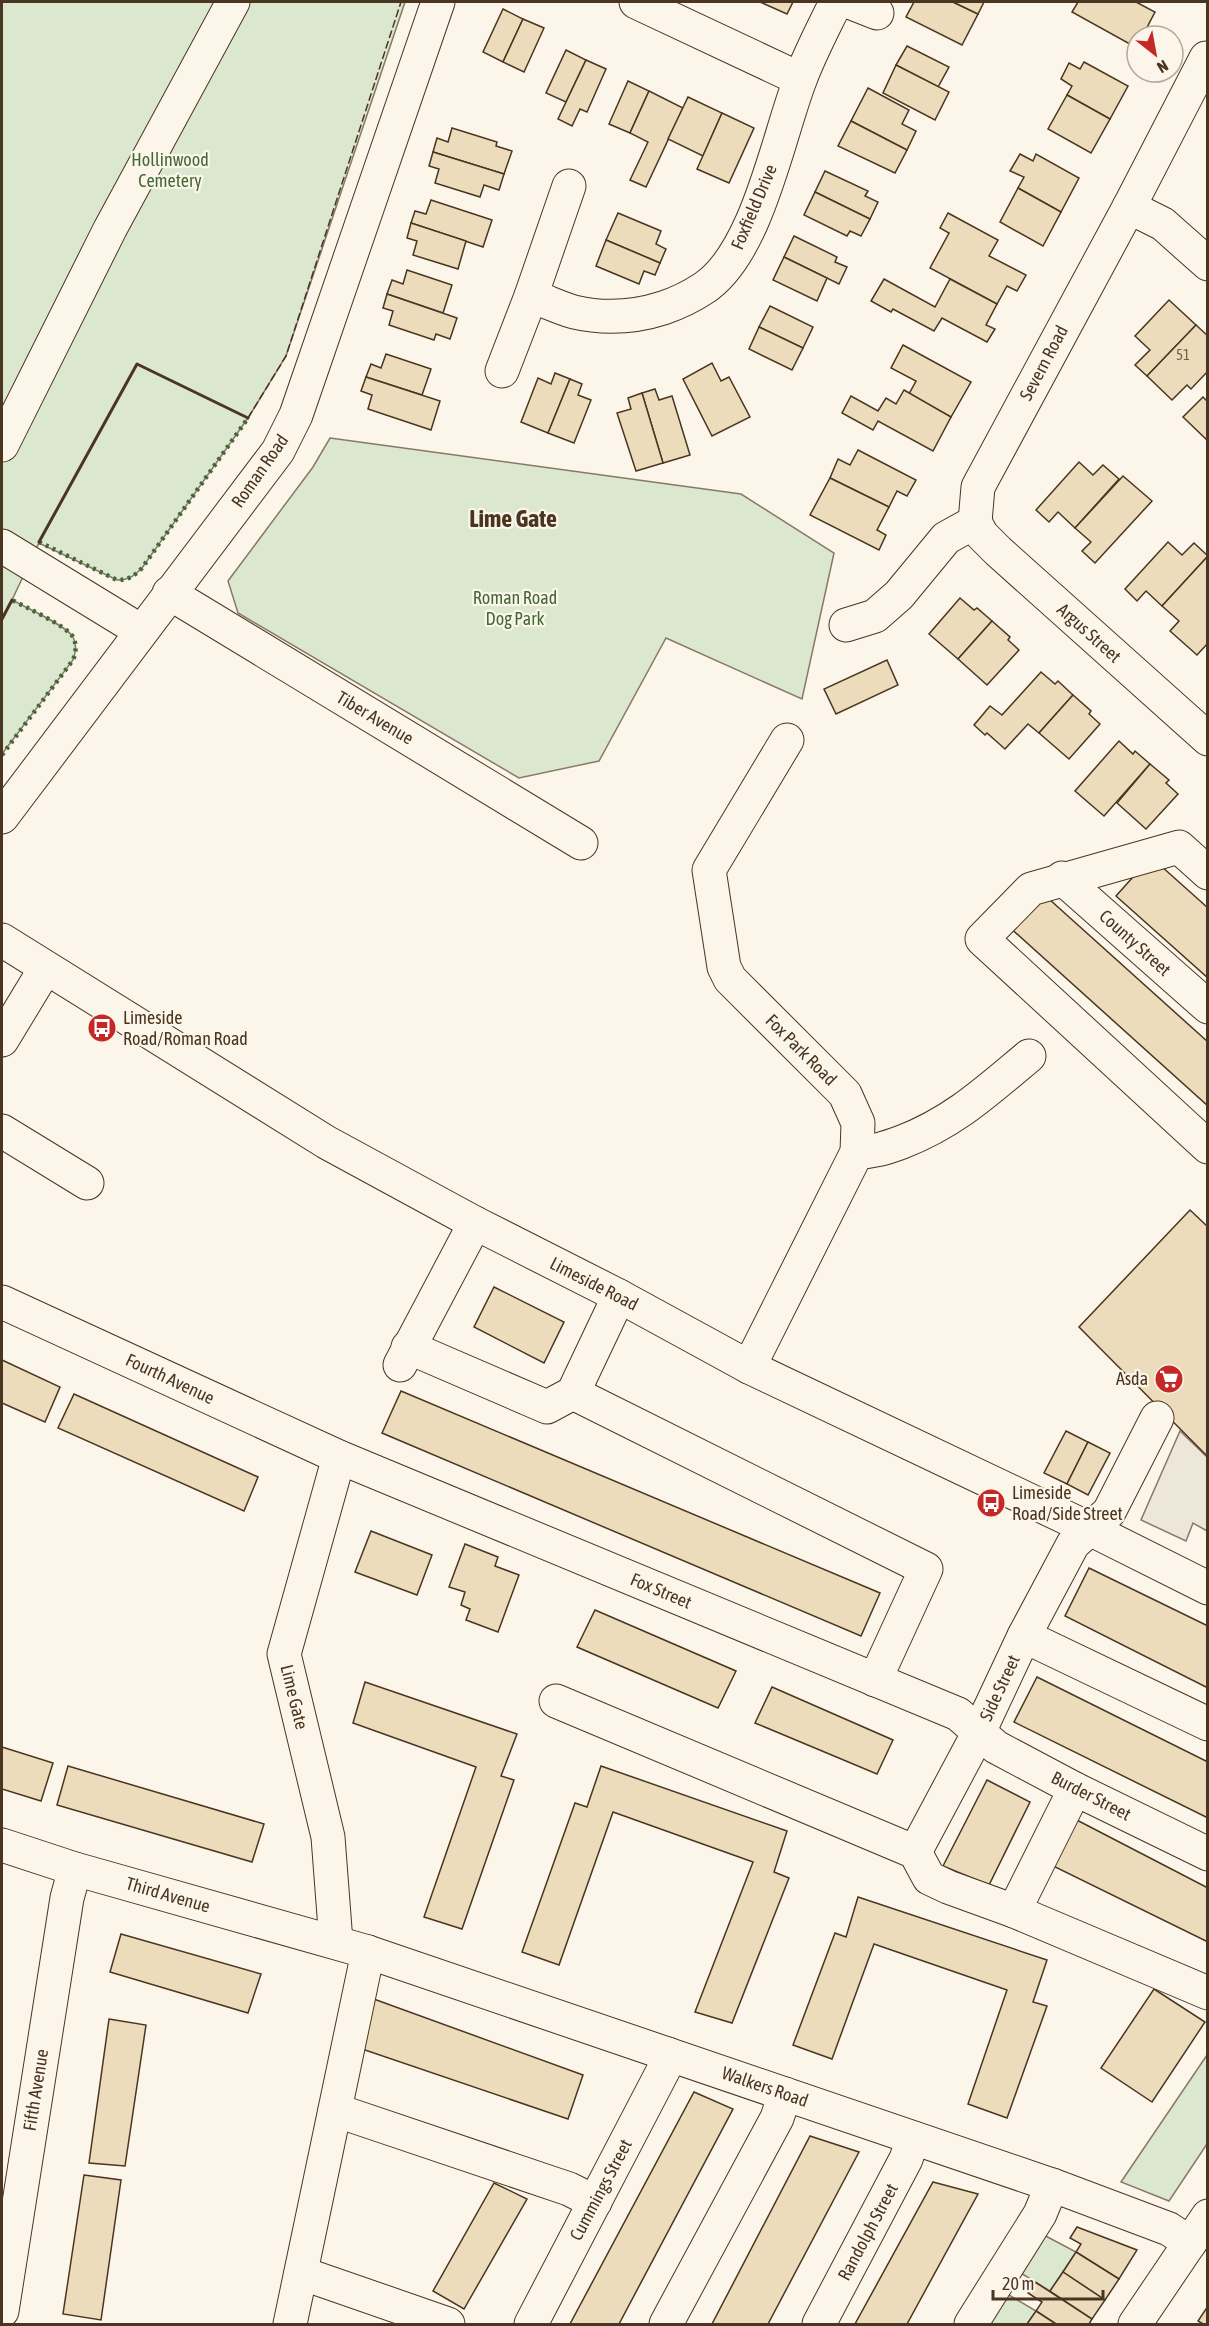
<svg xmlns="http://www.w3.org/2000/svg" width="1209" height="2326" font-family="'Asap Condensed',sans-serif">
<style>
.green{fill:#dce7d0;stroke:#887966;stroke-width:1.5}
.parking{fill:#ede7d9;stroke:#887966;stroke-width:1.5}
.building{fill:#ecdcbc;stroke:#4a3520;stroke-width:1.5}
.lines{fill:none;stroke-linecap:round;stroke-linejoin:round}
.minor-casing{stroke:#4a3520;stroke-width:35}
.major-casing{stroke:#4a3520;stroke-width:35}
.minor{stroke:#fbf6e9;stroke-width:33}
.major{stroke:#fbf6e9;stroke-width:33}
.hedge{stroke:#436837;stroke-width:4.5;stroke-dasharray:3 4.5;stroke-linecap:butt}
.fence{stroke:#4a3520;stroke-width:1.5;stroke-dasharray:8 3;stroke-linecap:butt}
.wall{stroke:#4a3520;stroke-width:3}
.labels{text-anchor:middle;stroke-width:4.5;stroke-linejoin:round;paint-order:stroke}
.number-label{font-size:15px;fill:#725f47}
.park-label{font-size:18px;fill:#436837;stroke:#fbf6e9}
.street-label{font-size:18px;fill:#4a3520;stroke:#fbf6e9}
.poi-label{font-size:18px;fill:#4a3520;stroke:#fbf6e9;text-anchor:start}
.district-label{font-size:24px;font-weight:bold;fill:#4a3520;stroke:#fbf6e9}
</style>
<rect width="100%" height="100%" fill="#fbf6e9"/>
<g class="green">
<path d="M2,2h403l-119,354 -38,62 -106,150c-8,8 -13,12 -25,12l-78,-37 -27,57c13,7 55,26 61,37 4,8 3,15 0,23l-71,94z"/>
<path d="M330,438l411,56 93,59 -32,146 -136,-61 -67,123 -80,17 -281,-165 -10,-32 85,-114z"/>
<path d="M1207,2055v89l-38,57 -48,-19z"/>
<path d="M1040,2233l36,19 -26,39 -34,-21z"/>
<path d="M1004,2292l32,19 -9,13h-43z"/>
</g>
<path class="parking" d="M1180,1431l27,26v74l-14,-8 -7,18 -45,-21z"/>
<g class="building">
<path d="M760,2h33l-6,12z"/>
<path d="M914,2h39l25,12 -16,31 -56,-28z"/>
<path d="M953,2h31l-6,12z"/>
<path d="M1078,2h58l19,10 -12,23 2,1h-8v12l-65,-36z"/>
<path d="M503,9l20,10 -20,43 -20,-10z"/>
<path d="M523,19l21,9 -20,44 -21,-10z"/>
<path d="M907,46l42,21 -11,20 -42,-22z"/>
<path d="M566,50l20,10 -20,42 -20,-9z"/>
<path d="M586,60l20,9 -19,43 -7,-3 -8,17 -14,-7z"/>
<path d="M1084,62l44,24 -18,33 -43,-24 5,-9 -11,-7 8,-16 11,6z"/>
<path d="M896,65l53,27 -14,28 -52,-27z"/>
<path d="M628,81l21,10 -19,42 -21,-9z"/>
<path d="M868,88l41,22 -7,14 14,7 -9,19 -56,-29z"/>
<path d="M649,91l34,17 -37,79 -16,-7 18,-38 -18,-9z"/>
<path d="M1067,95l43,24 -19,34 -43,-24z"/>
<path d="M688,97l34,16 -19,43 -35,-17z"/>
<path d="M722,113l32,15 -25,55 -32,-14z"/>
<path d="M851,121l56,29 -12,23 -57,-27z"/>
<path d="M452,128l45,14 -1,4 16,5 -8,23 -71,-22 4,-14 11,4z"/>
<path d="M433,152l71,22 -5,16 -15,-5 -4,12 -45,-14 4,-14 -10,-3z"/>
<path d="M1020,154l13,7 3,-7 43,24 -18,34 -43,-24 6,-11 -14,-6z"/>
<path d="M825,171l43,20 -3,5 13,6 -8,17 -55,-27z"/>
<path d="M1018,188l43,24 -18,34 -43,-24z"/>
<path d="M815,192l55,27 -9,17 -11,-5 -3,5 -43,-21z"/>
<path d="M431,200l61,20 -9,27 -72,-24 4,-12 11,3z"/>
<path d="M618,213l43,18 -5,13 10,5 -6,14 -54,-23z"/>
<path d="M948,213l50,27 -9,16 37,19 -9,16 -10,-5 -10,18 -67,-36 19,-35 -9,-5z"/>
<path d="M411,223l55,18 -8,28 -45,-14 4,-14 -10,-3z"/>
<path d="M794,236l43,21 -2,5 12,5 -8,17 -55,-27z"/>
<path d="M606,240l54,23 -5,12 -11,-4 -5,13 -43,-18z"/>
<path d="M784,257l43,21 -10,23 -44,-21z"/>
<path d="M407,270l45,15 -9,28 -56,-19 5,-14 11,4z"/>
<path d="M884,279l51,28 15,-28 47,25 -11,21 9,4 -8,13 -45,-24 -8,13 -41,-22 -2,3 -20,-11z"/>
<path d="M387,294l70,24 -7,21 -14,-5 -2,6 -45,-15 4,-14 -10,-3z"/>
<path d="M1169,300l27,25 -49,51 -12,-11 15,-15 -15,-14z"/>
<path d="M770,306l43,21 -10,21 -44,-21z"/>
<path d="M1196,325l12,11v35l-17,18 -4,-4 -15,15 -25,-24z"/>
<path d="M759,327l44,21 -11,22 -43,-21z"/>
<path d="M903,345l68,37 -20,35 -42,-23 7,-13 -25,-13z"/>
<path d="M386,354l45,15 -9,26 -56,-18 5,-13 10,4z"/>
<path d="M712,363l9,18 8,-4 21,40 -38,19 -29,-57z"/>
<path d="M555,373l15,6 -22,54 -27,-11 17,-44 13,6z"/>
<path d="M366,377l74,24 -9,29 -63,-21 4,-14 -11,-4z"/>
<path d="M570,379l12,5 -4,11 13,5 -17,43 -26,-10z"/>
<path d="M655,389l4,11 13,-4 18,59 -27,8 -21,-70z"/>
<path d="M904,390l47,27 -18,34 -55,-30 -5,9 -31,-17 9,-17 27,15 8,-13 10,6z"/>
<path d="M642,393l21,70 -27,8 -19,-58 14,-4 -3,-11z"/>
<path d="M1203,397l5,5v39l-25,-24z"/>
<path d="M858,450l58,30 -9,16 -10,-5 -8,16 -59,-29 8,-19 12,6z"/>
<path d="M1079,462l14,13 10,-10 16,14 -44,49 -17,-16 -9,10 -13,-12z"/>
<path d="M1123,476l29,25 -57,62 -13,-12 9,-9 -16,-14z"/>
<path d="M830,478l59,29 -12,23 9,5 -7,15 -69,-35z"/>
<path d="M1168,542l14,13 12,-12 14,13 -46,50 -16,-15 -9,10 -12,-12z"/>
<path d="M1208,556v87l-11,12 -27,-24 9,-10 -17,-15z"/>
<path d="M960,598l14,12 3,-2 15,13 -34,38 -29,-25z"/>
<path d="M992,621l18,16 -2,3 11,10 -32,35 -29,-26z"/>
<path d="M887,660l11,25 -62,29 -12,-25z"/>
<path d="M1041,672l14,12 3,-3 15,14 -34,38 -11,-9 -23,25 -18,-16 -2,2 -11,-10 16,-19 12,9z"/>
<path d="M1073,695l18,16 -2,3 11,10 -31,35 -30,-26z"/>
<path d="M1119,741l14,13 2,-3 15,13 -46,52 -29,-25z"/>
<path d="M1150,764l19,16 -3,3 12,11 -32,35 -29,-26z"/>
<path d="M1151,857l57,51v70l-92,-82z"/>
<path d="M1039,890l169,152v64l-201,-181z"/>
<path d="M1190,1210l18,17v230l-129,-130z"/>
<path d="M494,1287l70,35 -20,41 -70,-36z"/>
<path d="M2,1360l58,27 -15,35 -43,-19z"/>
<path d="M401,1391l479,202 -19,43 -479,-203z"/>
<path d="M74,1394l184,83 -14,34 -186,-83z"/>
<path d="M1066,1431l22,11 -21,42 -23,-11z"/>
<path d="M1088,1442l22,11 -22,42 -21,-11z"/>
<path d="M371,1531l61,24 -15,40 -62,-23z"/>
<path d="M465,1544l33,13 -3,9 24,9 -21,57 -32,-12 4,-11 -9,-4 4,-13 -16,-5z"/>
<path d="M1089,1568l119,58v62l-143,-72z"/>
<path d="M595,1610l141,61 -18,37 -141,-61z"/>
<path d="M1037,1677l171,85v56l-194,-96z"/>
<path d="M365,1682l152,52 -16,42 13,4 -52,149 -38,-12 52,-150 -123,-44z"/>
<path d="M772,1687l121,53 -16,34 -122,-51z"/>
<path d="M2,1747l51,16 -12,38 -39,-12z"/>
<path d="M68,1766l196,58 -12,38 -195,-57z"/>
<path d="M601,1766l186,65 -13,41 15,6 -57,145 -37,-11 58,-150 -140,-50 -54,153 -37,-13 53,-149 12,4z"/>
<path d="M987,1780l43,22 -41,83 -46,-19z"/>
<path d="M1071,1817l137,71v54l-161,-79z"/>
<path d="M858,1897l189,63 -14,42 14,4 -40,112 -39,-14 39,-114 -133,-46 -42,115 -39,-14 42,-112 11,4z"/>
<path d="M121,1934l140,40 -13,39 -138,-41z"/>
<path d="M1154,1989l51,33 -53,80 -51,-34z"/>
<path d="M371,1998l212,77 -15,44 -206,-70z"/>
<path d="M109,2019l37,6 -21,141 -36,-3z"/>
<path d="M694,2092l39,17 -114,215h-49z"/>
<path d="M810,2136l49,16 -91,172h-56z"/>
<path d="M84,2175l37,5 -20,140 -38,-6z"/>
<path d="M933,2182l45,12 -71,130h-52z"/>
<path d="M494,2183l33,16 -63,110 -31,-18z"/>
<path d="M1077,2227l60,23 -18,29 -43,-27 5,-8 -11,-6z"/>
<path d="M1076,2252l43,27 -14,21 -42,-28z"/>
<path d="M1063,2272l42,28 -13,19 -42,-28z"/>
<path d="M1035,2282l57,37 -3,5h-33l-20,-13 6,-9 -14,-9z"/>
<path d="M1208,2306v18h-5l-5,-3z"/>
<path d="M1036,2311l20,13h-29z"/>
</g>
<g class="lines">
<g class="minor-casing">
<g id="minor">
<path d="M636,2l164,77"/>
<path d="M849,2l28,11"/>
<path d="M1129,207l34,17 45,40"/>
<path d="M531,296c15,5 29,12 43,16 30,7 61,5 89,-4 15,-5 29,-12 41,-20 53,-35 74,-151 96,-208 10,-27 24,-53 36,-78"/>
<path d="M502,371l29,-75 38,-110"/>
<path d="M2,445l108,-216 123,-227"/>
<path d="M975,522l3,-35 151,-280 77,-149"/>
<path d="M975,522l7,13 16,16 210,188"/>
<path d="M2,546l139,85"/>
<path d="M169,593l412,250"/>
<path d="M846,625l29,-9 24,-21 47,-57 29,-16"/>
<path d="M2,817l276,-366 18,-36 142,-413"/>
<path d="M1208,873l-29,-26 -148,42 -49,50 226,208"/>
<path d="M1062,878l146,129"/>
<path d="M2,940l324,202 149,81 144,73 130,71 341,162 118,59"/>
<path d="M2,1040l43,-71"/>
<path d="M2,1131l85,52"/>
<path d="M857,1152c17,0 29,-4 45,-10 52,-20 85,-51 127,-86"/>
<path d="M2,1302l337,155 619,257 38,33 79,42 133,65"/>
<path d="M408,1347l139,60 26,-14 46,-97"/>
<path d="M400,1365l75,-142"/>
<path d="M749,1367l108,-215 1,-29 -13,-29 -115,-115 -6,-12 -15,-97 78,-130"/>
<path d="M573,1393l353,176 -51,111"/>
<path d="M1024,1636l184,88"/>
<path d="M556,1701l359,151 14,26 19,9 66,24 194,82"/>
<path d="M2,1845l73,24 293,83 684,233 117,44 21,14"/>
<path d="M915,1852l64,-120 45,-96 49,-92 36,-32 48,-94"/>
<path d="M1014,1911l61,-122"/>
<path d="M336,1942l-8,-105 -44,-183 55,-197"/>
<path d="M335,2110l234,79 26,13"/>
<path d="M301,2273l147,51"/>
<path d="M2,2311l65,-413 8,-29"/>
<path d="M290,2324l78,-372"/>
<path d="M531,2324l134,-257 3,-13"/>
<path d="M666,2324l111,-206 8,-24"/>
<path d="M819,2324l87,-165 7,-21"/>
<path d="M971,2324l69,-110 12,-29"/>
</g>
</g>
<g class="major-casing">
<path id="major" d="M1135,2324l73,-108"/>
</g>
<use href="#minor" class="minor"/>
<use href="#major" class="major"/>
<g class="hedge">
<path d="M39,542l78,38c12,0 17,-4 25,-12l106,-150"/>
<path d="M2,755l71,-95c3,-8 4,-15 0,-23 -6,-11 -48,-30 -61,-37"/>
</g>
<path class="fence" d="M248,418l38,-62 115,-354"/>
<g class="wall">
<path d="M39,542l98,-178 111,54"/>
<path d="M2,619l10,-19"/>
</g>
</g>
<defs>
<g id="bus-disc" transform="scale(1.5)"><circle r="9.5" fill="#c62828" stroke="#fbf6e9"/><path d="M-5-6H5V4H4V6H2V4H-2V6H-4V4H-5ZM-3.5-4V0h7V-4ZM-3.5 1.2v1.5H-2V1.2ZM2 1.2v1.5H3.5V1.2Z" fill="#fff"/></g>
<g id="supermarket-disc" transform="scale(1.5)"><circle r="9.5" fill="#c62828" stroke="#fbf6e9"/><path d="M-6-5.5h2.5l.6 2H6L4.5 2H-2.5L-4.4-4H-6ZM-1.5 3.2a1.3 1.3 0 1 0 .1 0ZM3 3.2a1.3 1.3 0 1 0 .1 0Z" fill="#fff"/></g>
</defs>
<g fill-rule="evenodd">
<use href="#bus-disc" x="102" y="1028"/>
<use href="#supermarket-disc" x="1169" y="1379"/>
<use href="#bus-disc" x="991" y="1503"/>
</g>
<g class="labels">
<g class="number-label">
<text x="1183" y="360">51</text>
</g>
<g class="park-label">
<text x="170" y="166">Hollinwood<tspan x="170" dy="21">Cemetery</tspan></text>
<text x="515" y="604">Roman Road<tspan x="515" dy="21">Dog Park</tspan></text>
</g>
<g class="street-label">
<text transform="translate(754 207) rotate(-67)" y="6">Foxfield Drive</text>
<text transform="translate(1044 363) rotate(-62)" y="6">Severn Road</text>
<text transform="translate(260 471) rotate(-55)" y="6">Roman Road</text>
<text transform="translate(1089 633) rotate(42)" y="6">Argus Street</text>
<text transform="translate(375 718) rotate(31)" y="6">Tiber Avenue</text>
<text transform="translate(1135 943) rotate(42)" y="6">County Street</text>
<text transform="translate(801 1050) rotate(45)" y="6">Fox Park Road</text>
<text transform="translate(594 1284) rotate(27)" y="6">Limeside Road</text>
<text transform="translate(170 1379) rotate(25)" y="6">Fourth Avenue</text>
<text transform="translate(661 1591) rotate(23)" y="6">Fox Street</text>
<text transform="translate(1000 1688) rotate(-65)" y="6">Side Street</text>
<text transform="translate(294 1697) rotate(76)" y="6">Lime Gate</text>
<text transform="translate(1091 1796) rotate(27)" y="6">Burder Street</text>
<text transform="translate(168 1895) rotate(16)" y="6">Third Avenue</text>
<text transform="translate(765 2087) rotate(19)" y="6">Walkers Road</text>
<text transform="translate(36 2090) rotate(-81)" y="6">Fifth Avenue</text>
<text transform="translate(601 2190) rotate(-62)" y="6">Cummings Street</text>
<text transform="translate(868 2232) rotate(-62)" y="6">Randolph Street</text>
</g>
<g class="poi-label">
<text x="123" y="1024">Limeside<tspan x="123" dy="21">Road/Roman Road</tspan></text>
<text x="1148" y="1385" text-anchor="end">Asda</text>
<text x="1012" y="1499">Limeside<tspan x="1012" dy="21">Road/Side Street</tspan></text>
</g>
<g class="district-label">
<text x="513" y="527">Lime Gate</text>
</g>
</g>
<rect width="1209" height="2326" fill="none" stroke="#4a3520" stroke-width="6"/>
<g transform="translate(1155 54) rotate(149)"><circle r="28" fill="#fbf6e9" stroke="#b4a999" stroke-width="1.5"/>
<path d="M0-4.5L10 22L0 15L-10 22Z" fill="#c62828"/>
<text y="-9" font-size="16" font-weight="bold" text-anchor="middle" fill="#4a3520">N</text>
</g>
<path d="M993 2290v9h110v-9" fill="none" stroke="#4a3520" stroke-width="3"/>
<text x="1002" y="2290" font-size="18" fill="#4a3520" stroke="#fbf6e9" stroke-width="4.5" paint-order="stroke">20 m</text>
</svg>
